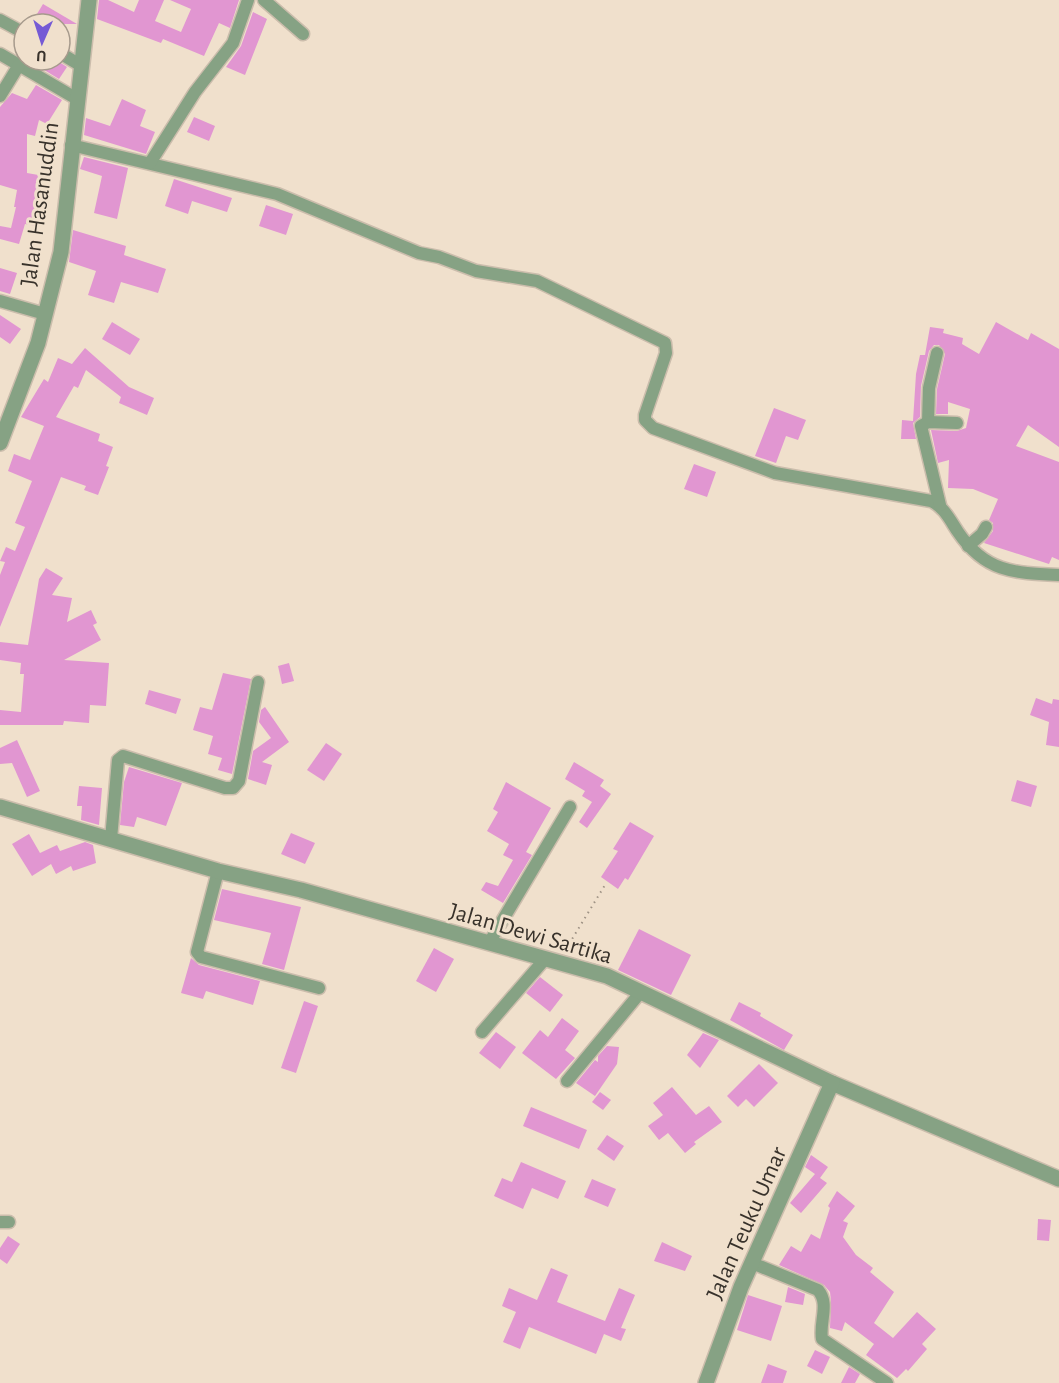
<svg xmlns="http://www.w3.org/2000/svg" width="1059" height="1383" font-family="'Alegreya Sans',sans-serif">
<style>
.building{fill:#e196d1}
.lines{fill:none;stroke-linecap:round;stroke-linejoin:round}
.minor-casing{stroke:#cbbdac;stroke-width:15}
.tertiary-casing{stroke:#cbbdac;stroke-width:18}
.path{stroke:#9f9385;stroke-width:2;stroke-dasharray:1.5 4.5;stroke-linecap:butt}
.minor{stroke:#86a284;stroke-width:12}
.tertiary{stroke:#86a284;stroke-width:15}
.labels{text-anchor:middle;stroke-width:6;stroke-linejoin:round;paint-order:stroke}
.street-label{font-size:24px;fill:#38322b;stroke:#f0e0cc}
</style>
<rect width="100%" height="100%" fill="#f0e0cc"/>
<g class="building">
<path d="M99,0h9l26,12 5,-12h25l-9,21 26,11 10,-23 -21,-9h69l-9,28 -11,-5 -15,33 -41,-17 -2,4 -64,-24z"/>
<path d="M43,4l34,20h-34l-9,-5z"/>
<path d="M253,12l14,7 -22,56 -19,-8 15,-21z"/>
<path d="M46,60h10l11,7 -8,12 -18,-11z"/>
<path d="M36,85l26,15 -15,24 -8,-4 -4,16 -8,-2v39l17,3 -8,50 -11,-2 -6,20 -19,-5v-13l11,2 5,-21h-2l3,-17 -17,-5v-78l12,-14 15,6z"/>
<path d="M122,99l24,11 -6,16 15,6 -9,22 -62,-19 2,-17 24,8z"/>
<path d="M194,117l21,9 -6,15 -22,-9z"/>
<path d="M84,157l44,11 -11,51 -23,-6 8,-37 -22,-7z"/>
<path d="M174,179l58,19 -5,14 -35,-11 -4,13 -23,-8z"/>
<path d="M266,205l27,9 -7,21 -27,-9z"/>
<path d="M73,230l53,16 -2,9 42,14 -8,24 -37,-11 -7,21 -26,-8 8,-24 -27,-9z"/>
<path d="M0,268l17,5 -7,21 -10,-3z"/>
<path d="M0,315l21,14 -11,15 -10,-7z"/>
<path d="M112,322l28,17 -10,16 -28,-16z"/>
<path d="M996,322l32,18 3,-7 28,16v98l-31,-22 -12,21 43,16v98l-7,-3 -3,7 -65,-21 9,-12v-8l-4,-3 9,-21 -25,-10 -25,-1 1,-28 -11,3 -7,-33 26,1 9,-3 4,-19 -22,-7v12h-12l1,-25 8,-35 -6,-9h-5l-5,6 -8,35 -1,31 -7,6 3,16h-15l1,-19 11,1 3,-47 4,-19h5l5,-28 14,2 -1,4 20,5 -1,6 17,10z"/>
<path d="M85,348l44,39 25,11 -7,17 -28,-12 2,-6 -35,-27 -8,18 -4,-2 -18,31 44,17 -2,7 15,6 -7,19 3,1 -11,28 -14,-5 2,-4 -25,-9 -61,150v-52l5,-13 -5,-1 6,-14 9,4 10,-24 -10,-4 17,-42 -24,-10 6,-17 16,6 14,-34 -23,-9 23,-38 4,3 10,-24 14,6z"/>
<path d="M774,408l32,12 -8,20 -12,-4 -10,27 -21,-7z"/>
<path d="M694,464l22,8 -9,25 -23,-8z"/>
<path d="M46,568l17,10 -11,17 20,3 -5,24 24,-12 6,13 -4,2 8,15 -37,20 45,3 -3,43 -16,-1 -1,18 -25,-2 -1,4h-63v-15l21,2 3,-38h-4l1,-11 -21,-3v-18l28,3 11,-66z"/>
<path d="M289,663l5,18 -12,3 -4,-18z"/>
<path d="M223,673l28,6 -19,95 -14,-4 4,-12 -14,-4 5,-18 -20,-6 7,-23 12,3z"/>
<path d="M149,690l32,9 -5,15 -31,-10z"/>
<path d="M1036,698l16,6 1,-5 6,1v47l-13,-2 3,-23 -19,-7z"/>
<path d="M265,707l24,35 -27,20 10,3 -6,20 -18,-6 5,-28 18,-13 -12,-16 2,-12z"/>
<path d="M17,740l23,51 -13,6 -15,-34 -12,1v-16z"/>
<path d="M326,743l16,11 -18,27 -17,-11z"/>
<path d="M574,762l30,18 -4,6 11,8 -24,34 -8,-6 13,-20 -10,-6 3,-5 -20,-12z"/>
<path d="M129,767l53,16 -16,43 -29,-9 -3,10 -14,-2 4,-43z"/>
<path d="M1017,780l20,6 -6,21 -20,-6z"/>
<path d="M506,782l45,26 -25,44 6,3 -29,48 -22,-13 5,-8 12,4 15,-26 -10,-5 6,-11 -22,-13 11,-19 -5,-3z"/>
<path d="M79,786l23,2 -3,37 -18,-5 1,-14h-5z"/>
<path d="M630,822l24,14 -26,44 -3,-2 -7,11 -17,-12 17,-26 -5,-2z"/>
<path d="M291,833l24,10 -10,21 -24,-10z"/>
<path d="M29,834l11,19 17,-8 3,6 25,-9 8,3 3,18 -23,8 -2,-5 -15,8 -5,-10 -19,12 -20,-32z"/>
<path d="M222,889l79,18 -17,63 -22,-6 9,-31 -57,-13z"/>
<path d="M639,929l52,26 -20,40 -53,-25z"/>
<path d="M434,948l20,11 -18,33 -20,-11z"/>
<path d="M191,958l8,7 61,16 -7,24 -47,-14 -3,8 -22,-6z"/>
<path d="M540,977l23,18 -13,17 -24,-19z"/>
<path d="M304,1001l14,5 -22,67 -15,-5z"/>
<path d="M739,1002l22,11 -1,3 33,19 -9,15 -54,-30z"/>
<path d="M562,1018l17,13 -14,19 10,8 -19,21 -34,-26 18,-23 8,7z"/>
<path d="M496,1032l20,15 -16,22 -21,-16z"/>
<path d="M703,1033l16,7 -19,28 -13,-13z"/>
<path d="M607,1046l12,1 -2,17 -22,32 -19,-13 19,-23 3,2v-6z"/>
<path d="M759,1064l19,19 -24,24 -8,-8 -8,8 -11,-11z"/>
<path d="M672,1087l24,28 13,-9 13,16 -28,20 2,2 -11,9 -17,-20 -9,7 -11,-14 15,-11 -10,-12z"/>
<path d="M600,1092l11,8 -8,10 -11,-8z"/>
<path d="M531,1107l56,23 -8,19 -56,-23z"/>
<path d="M607,1135l17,11 -10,15 -17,-12z"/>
<path d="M811,1155l17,12 -8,11 7,5 -26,30 -11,-10 25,-29 -10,-7z"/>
<path d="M521,1162l45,19 -8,18 -26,-11 -9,21 -29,-13 8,-18 10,4z"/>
<path d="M592,1179l24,10 -8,18 -24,-10z"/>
<path d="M837,1191l18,15 -12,15 5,2 -5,14 13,18 17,13 -3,4 24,20 -20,31 19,15 24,-26 19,17 -14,15 5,5 -19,22 -2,-2 -9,9 -31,-23 8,-11 -29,-22 -3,9 -12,-3 1,-27 -1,-9 -6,-7 -45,-20 12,-19 10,6 10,-18 9,5 10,-31 -2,-2z"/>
<path d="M1038,1219l13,1 -2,21 -12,-1z"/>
<path d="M8,1236l12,8 -13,20 -7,-5v-11z"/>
<path d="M662,1242l30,14 -7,15 -31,-10z"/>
<path d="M551,1268l17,7 -11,27 48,19 14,-33 16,7 -14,33 5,1 -5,12 -17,-7 -8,20 -67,-27 -9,22 -17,-7 13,-30 -14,-6 7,-18 28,12z"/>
<path d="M788,1287l17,7 -2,11 -18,-3z"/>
<path d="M748,1295l34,11 -11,35 -34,-11z"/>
<path d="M815,1350l15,7 -8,17 -15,-8z"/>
<path d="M768,1364l19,7 -4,12h-22z"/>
<path d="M849,1367l11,7 -5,9h-14z"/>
</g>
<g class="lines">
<g class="minor-casing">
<g id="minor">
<path d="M264,0l39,34"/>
<path d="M0,20l24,13"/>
<path d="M60,53l20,12"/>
<path d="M0,54l77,45"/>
<path d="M0,96l19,-31"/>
<path d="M71,145l206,49 142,59 20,4 37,14 61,10 128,62 1,10 -21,62v5l8,8 122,45 156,28c13,6 19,19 27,31 27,40 55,41 101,43"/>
<path d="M150,163l45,-71 38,-49 15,-43"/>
<path d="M0,301l45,13"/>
<path d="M928,422l1,-34 8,-35"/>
<path d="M940,505l-19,-79 7,-4 29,1"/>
<path d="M968,546l14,-12 4,-7"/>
<path d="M111,839l7,-79 5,-4 102,32h8l6,-7 19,-99"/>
<path d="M218,871l-21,81 4,5 118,31"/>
<path d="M489,943l81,-136"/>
<path d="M482,1032l63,-73"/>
<path d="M567,1081l73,-88"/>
<path d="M0,1222h9"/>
<path d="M752,1263l66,27c12,14 1,32 4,49l65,44"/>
</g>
</g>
<g class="tertiary-casing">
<g id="tertiary">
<path d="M0,443l38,-100 23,-91 28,-252"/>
<path d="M0,807l218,64 83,19 306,86 225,107 227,96"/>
<path d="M706,1383l35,-96 91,-204"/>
</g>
</g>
<path class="path" d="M566,949l39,-64"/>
<use href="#minor" class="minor"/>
<use href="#tertiary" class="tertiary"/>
</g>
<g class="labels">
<g class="street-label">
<text transform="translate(39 204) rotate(-82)" y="8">Jalan Hasanuddin</text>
<text transform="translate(531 933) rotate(16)" y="8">Jalan Dewi Sartika</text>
<text transform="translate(746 1223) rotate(-66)" y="8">Jalan Teuku Umar</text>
</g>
</g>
<g transform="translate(42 42) rotate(183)"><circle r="28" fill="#f0e0cc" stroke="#a69a8c" stroke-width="1.5"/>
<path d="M0-4.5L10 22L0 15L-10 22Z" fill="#755ad5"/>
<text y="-9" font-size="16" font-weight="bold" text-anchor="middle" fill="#38322b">U</text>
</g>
</svg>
